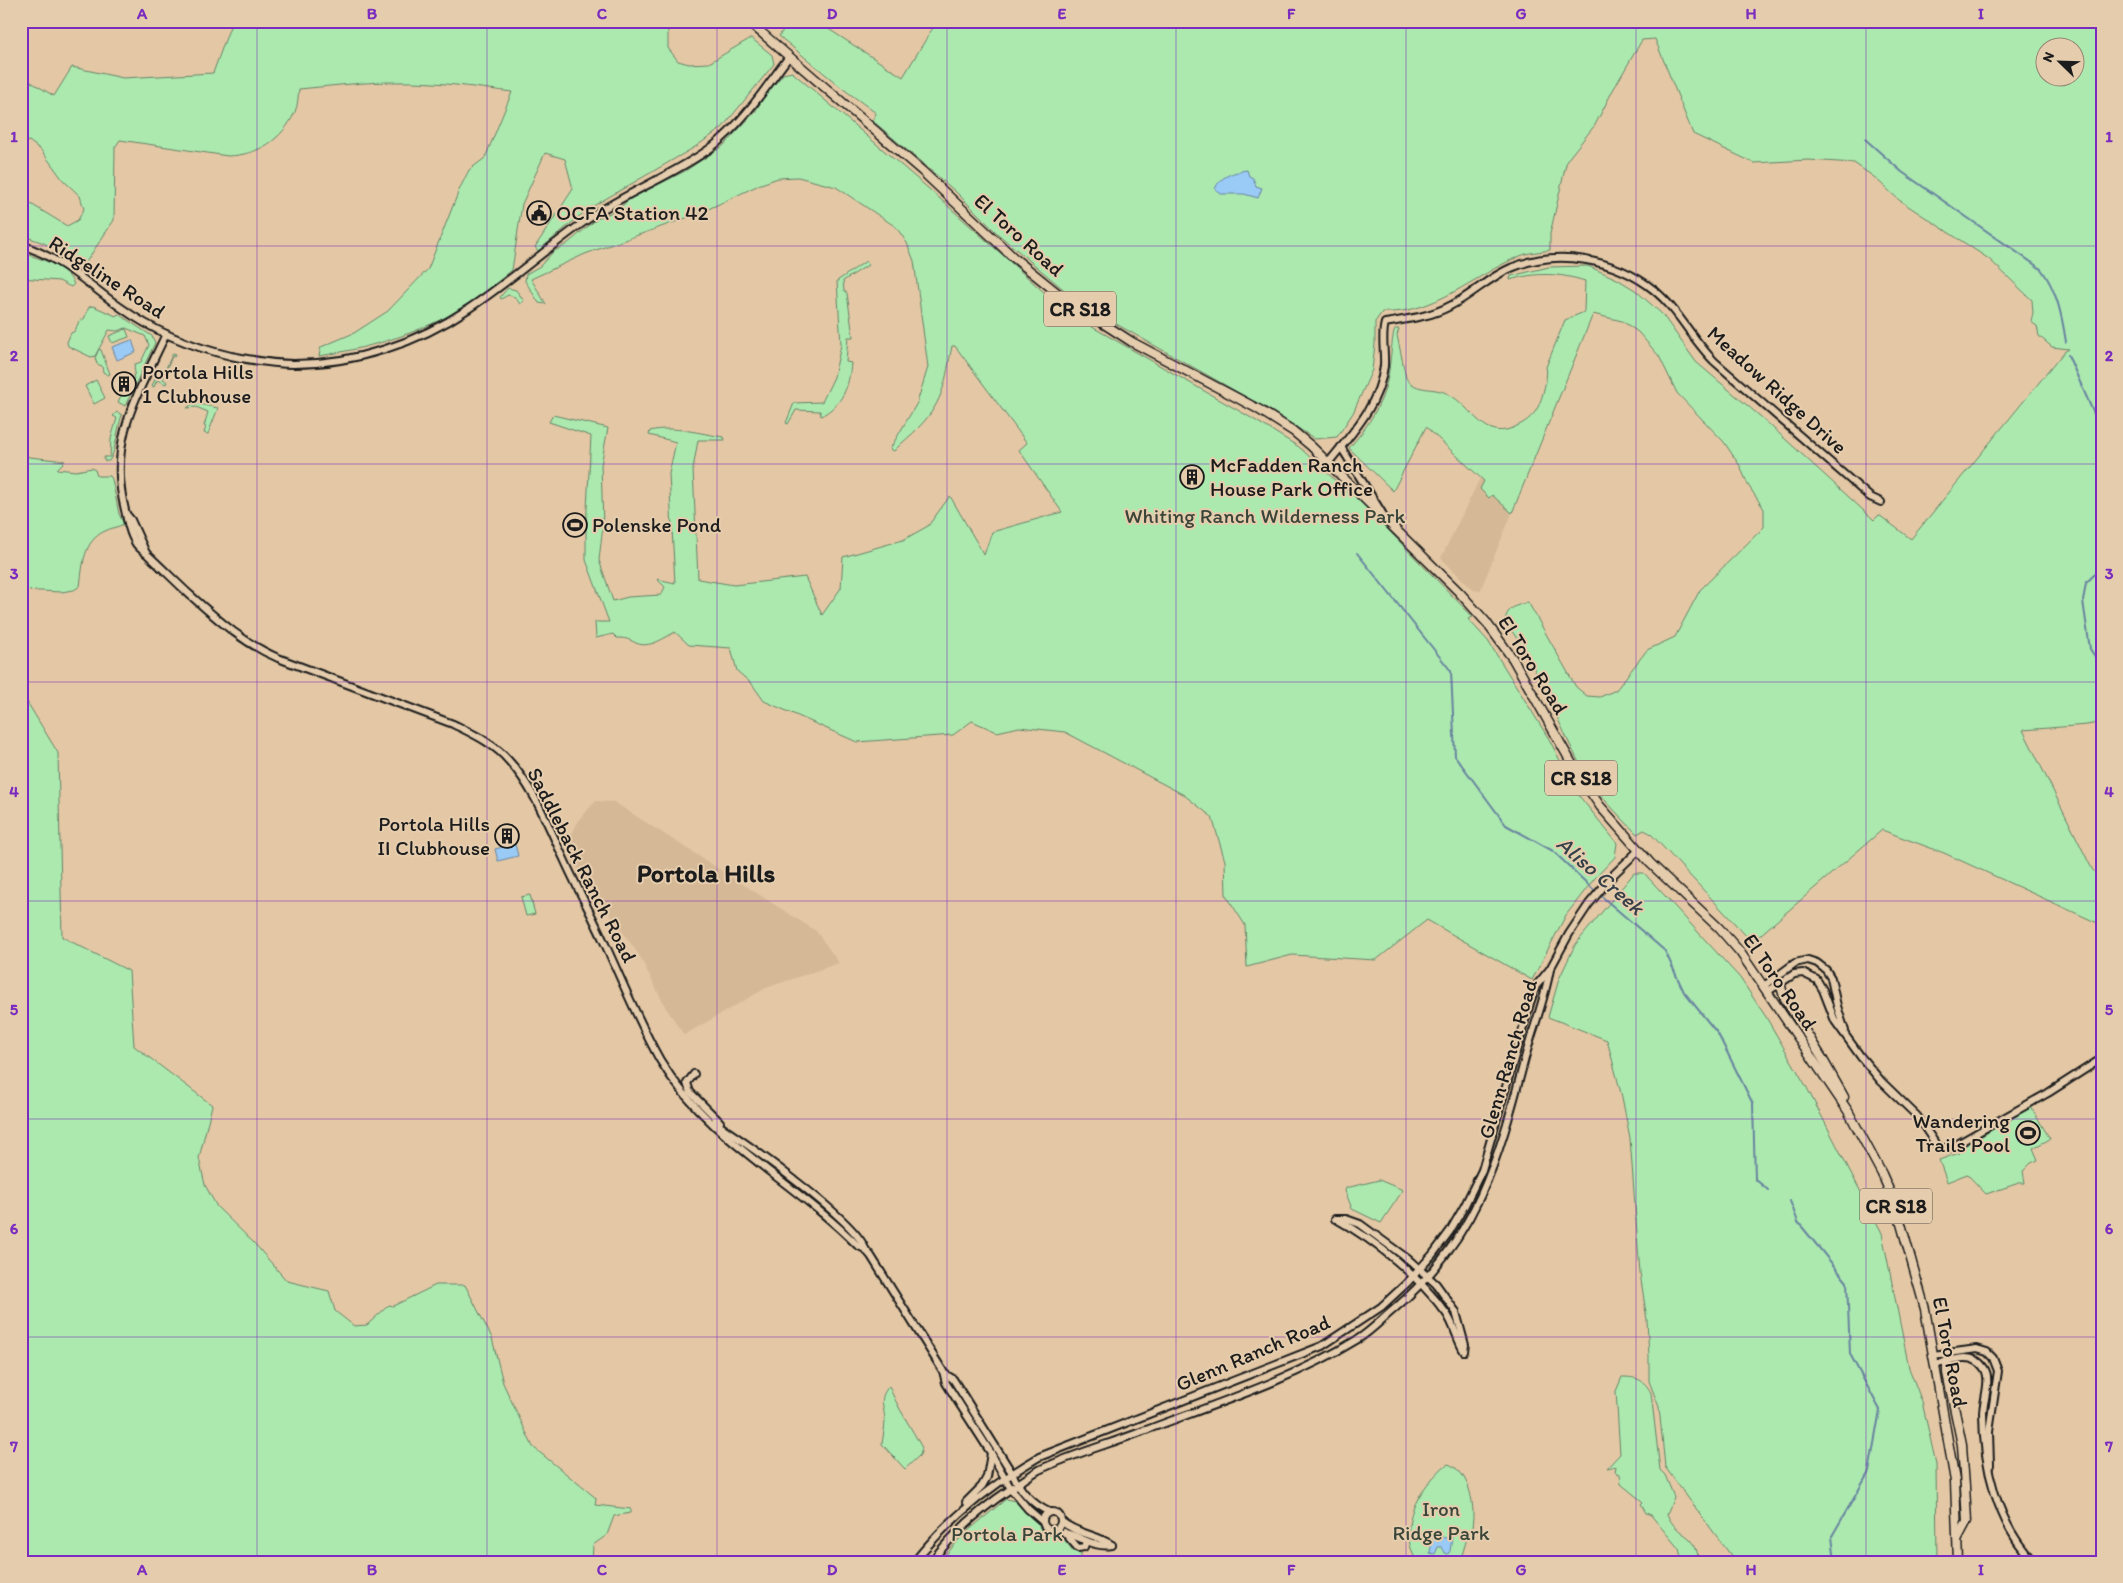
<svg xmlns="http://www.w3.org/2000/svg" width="2123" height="1583" font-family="Itim,sans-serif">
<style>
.built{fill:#d5b996}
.green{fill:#ace9af;stroke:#648266;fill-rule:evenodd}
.water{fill:#9acaf6;stroke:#68849f}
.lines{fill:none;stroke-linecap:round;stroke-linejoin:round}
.stream{stroke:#68849f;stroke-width:2}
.secondary-casing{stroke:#1c1c1c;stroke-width:10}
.primary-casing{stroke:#1c1c1c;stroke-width:11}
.secondary{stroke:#e5ccad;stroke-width:6}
.primary{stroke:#e5ccad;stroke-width:8}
.grid{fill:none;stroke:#7b2cbf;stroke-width:1;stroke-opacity:0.55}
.labels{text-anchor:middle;stroke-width:4;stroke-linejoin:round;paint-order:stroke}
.shield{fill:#e5ccad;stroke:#585148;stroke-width:1}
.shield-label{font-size:20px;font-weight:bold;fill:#1c1c1c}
.poi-label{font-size:21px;fill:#1c1c1c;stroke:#e5ccad;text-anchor:start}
.street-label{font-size:21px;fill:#1c1c1c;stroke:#e5ccad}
.park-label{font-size:21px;fill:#394539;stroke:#e5ccad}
.water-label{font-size:22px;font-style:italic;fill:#353f48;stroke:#e5ccad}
.district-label{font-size:26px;font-weight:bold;fill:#1c1c1c;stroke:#e5ccad}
.neatline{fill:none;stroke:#7b2cbf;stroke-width:2}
.grid-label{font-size:16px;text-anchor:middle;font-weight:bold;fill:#7b2cbf}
</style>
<rect width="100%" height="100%" fill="#e4c8a5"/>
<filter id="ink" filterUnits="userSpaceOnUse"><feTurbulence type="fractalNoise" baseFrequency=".02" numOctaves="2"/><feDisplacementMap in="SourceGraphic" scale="10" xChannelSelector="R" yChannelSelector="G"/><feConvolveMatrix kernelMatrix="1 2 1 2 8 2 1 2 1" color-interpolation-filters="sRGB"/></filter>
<g filter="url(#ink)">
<g class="built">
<path d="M1480,478l4,3 5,17 3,-3 20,18 -32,78 -7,-1 -32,-32z"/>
<path d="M596,801l18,1 202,129 23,32 -73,25 -82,47 -18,-27 -27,-53 -68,-96 -2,-21 12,-21z"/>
</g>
<g class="green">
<path d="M232,21h436v27l10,13 11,3 20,-1 42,-25 21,17 2,9 -52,64 -27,19 -107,62 -50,42 -3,-4 38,-58 -8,-30 -20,-6 -23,51 -10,66c-12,10 -24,20 -36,29 -47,32 -101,48 -157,57l2,-9 33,-14 34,-22 40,-42 32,-81 9,-18 16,-12 27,-66c-39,-5 -78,-11 -117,-10 -32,0 -64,4 -96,7 -1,7 -1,16 -4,23 -13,28 -37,43 -67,44l-108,-16 -5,7 -1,73 -30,45 -10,-3 -30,-19 -23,-8v-37l46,28 11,-6 6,-11 -4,-13 -17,-16 -22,-30 -12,-9 -8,2v-67l33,20 18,-29 51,11 90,-5z"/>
<path d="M789,21h27l87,56 34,-56h1165v701l-15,3 -64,5 69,139 10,12v44l-158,-72 -62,-23 -130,112 -102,-109 -6,-3 -7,4c-19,-20 -40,-40 -54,-64 -27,-49 -44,-103 -78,-149 2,-14 11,-15 23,-19l48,85 11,9 13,1 16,-7 31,-40 28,-13 25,-47 64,-63v-18l-16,-24 -8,-19 -16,-24 -47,-49 -18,-37 -21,-24 -16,-11 -29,-7 -81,199 -20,-18 -3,3 -9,-9 4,-8 -58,-54 -33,64 -44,-43c17,-19 32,-41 38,-67 3,-9 5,-49 8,-52h4l-2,6 9,43c10,15 28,8 42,16 25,12 36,51 71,31 8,-4 15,-10 19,-18 4,-7 11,-34 8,-40l19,-47 19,-8 1,-31c-25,-8 -50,-9 -75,-1l1,-4 38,-9 39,-1 29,13 18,11 27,24 34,48 65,55 113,103 5,-5 32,24 153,-187 5,-3 -17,-2 -13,-11 -2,-10 -6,-4 2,-9 -1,-13 -43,-41 -90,-59 -25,-23 -20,-14 -46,-3 -54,3 -61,-29 -38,-95 -13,1 -29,50 -18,35 -28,35 -17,74v16c-10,2 -21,2 -30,6 -46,19 -86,59 -138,56l-7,10v22l-3,26 -19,43 -16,24 -22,2 -42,-27 -155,-87 -49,-31 -71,-60 -42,-42 -83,-71 3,-8 -34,-25 -63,-52zM2046,48h30v30h-30z"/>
<path d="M792,72l137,117 137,123 182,104 51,31 50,46 2,-1 122,125 -5,2 20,22 61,98 27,53 41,51 -2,14 -21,22 -28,36 -34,65 -105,-60 -51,40 -84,-5 -45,12 -2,-42 -19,-30 -1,-34 -13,-44 -28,-22 -119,-63 -46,-5 -22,5 -25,-11 -19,14 -96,7 -93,-41 -12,-17 -15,-13 -6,-23 -42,-3 -14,-13c-11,6 -26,17 -39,11 -8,-4 -10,-5 -19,-5l-4,-4 -17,4 -1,-16h14l-23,-62v-33l5,-91 -42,-14 4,-7 55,13 -7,37 2,60 -4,35 14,41 15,-4 33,-2 4,-8 -8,-8 18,4 -6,-109 7,-32 -27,-7 1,-4c23,-6 51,3 74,6l1,3h-27l-5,29 5,110 36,6 71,-8 17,38 19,-27 2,-31 60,-17 25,-14 22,-30 34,59 8,-23 70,-20 -43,-62 8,-7 -72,-97h-3c-7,34 -7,54 -33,81 -8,9 -17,15 -25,24l-4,-2 27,-46 11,-36 -14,-106 -7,-18 -11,-16 -60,-40 -38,-10 -20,1 -17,6 -61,29 -115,41 -54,25 15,25 -7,-1 -14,-22 1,-7 14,-8 13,-14 14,-8 31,-26 19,-8 13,-11 55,-28 38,-25 32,-34 7,-12 21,-26z"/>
<path d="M21,253c18,5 44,12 53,31l-3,3 -12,-6 -38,-3z"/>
<path d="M866,261l2,4 -25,16 1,10 3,2 6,44h-5l-2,25 5,1c-2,24 -8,41 -30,53l-1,-5 -24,-1 -8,14 -2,-1 8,-20 28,-1 12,-25 7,-32 -4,-64z"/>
<path d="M508,288l8,2 8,11 -4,3 -5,-7 -7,-2 -7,4 -1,-2z"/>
<path d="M93,306l23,10 2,-2 34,22 3,7 -30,63 -7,-4 5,-11 5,2 6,-15 -1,-1 2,-5 -1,-4 1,-4 6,-2 8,-17 -4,-9 -19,-8 -9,3 -8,-1 -14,26 -4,1 -23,-11 -1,-4 4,-9 4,-2 4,-10 5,-2 5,-12z"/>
<path d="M126,329l3,8 -17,6 -3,-7z"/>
<path d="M99,349l2,1 9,24 -2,1 -5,-3 -1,-6 -5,-2 -2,-6z"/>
<path d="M173,353l3,1 -2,3 -2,-1 -9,23 4,3 -1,2 -9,-4 -3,7 -2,-1 5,-11 5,2z"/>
<path d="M96,380l9,18 -11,6 -9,-18z"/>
<path d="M194,403l24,5 -10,26 -4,-1 2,-6 -2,-1 4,-14 -12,-5 -9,1z"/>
<path d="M117,412l5,3c-5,13 -6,37 -13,46h-5v-4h6l1,-18 6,-21 -4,-2z"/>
<path d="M21,456l44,5 -8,8 19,2 16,-3 3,2 2,6h13l2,3 7,35 5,10c-6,3 -13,4 -19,7 -22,10 -22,34 -25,55l-6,4 -13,2 -40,-2v-96l6,-7 -6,3z"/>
<path d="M21,692l37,61 4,184 67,34 5,75 78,59 -13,53 6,27 12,22 37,36 33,38 42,10 6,20 19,15 13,-1 22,-20 4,1 43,-21h29l27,53 11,45 30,64 63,51 -1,7 36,4v4l-17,3 -7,19 -14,10 -1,17h-571z"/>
<path d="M1634,873h10l96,105 26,39 40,69 76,147 27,135 13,34 14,62 1,98h-201l-71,-95 -6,-60 -10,-26v-25l-2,-36 -7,-47 -10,-135 -8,-41 -15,-57 -59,-23 11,-38 16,-34z"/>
<path d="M530,895l5,19 -9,2 -5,-19z"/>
<path d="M2031,1107l19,32 -17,9 5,12 -7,3 -8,8 2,12h-6l-33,11 -19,-20 -20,8 -8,-22 20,-7 -1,-3z"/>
<path d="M1379,1180l24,10 -22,33 -31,-15 1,-2 -6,-15 1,-3z"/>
<path d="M1622,1377c14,0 22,2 29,16l9,77 5,5 9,22 -7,17c11,26 31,17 31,48h-12l1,-3 -6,-2 -2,-8 -29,-35 -4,-1 -5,-9 2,-2 -22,-18 -1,-10 -5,-2 1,-6 -9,2 13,-14 -4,-63z"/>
<path d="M889,1386c8,21 22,41 33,62l-2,7 -15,14 -23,-25c1,-8 3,-16 3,-24 -1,-15 -7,-21 4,-34z"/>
<path d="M1448,1464c19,6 25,33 25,51 0,7 -2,13 0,20l-6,3 -7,24h-43c-17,-29 -6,-59 14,-82 6,-6 10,-12 17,-16z"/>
<path d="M1006,1499l9,2 21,20 6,10 23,9 8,11 8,2v9h-141l22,-26z"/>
</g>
<g class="water">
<path d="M1247,170l2,6 4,2 3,8 6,2 -4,10 -14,-4h-23l-6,-5c5,-13 19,-17 32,-19z"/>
<path d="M132,340l4,12 -19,8 -5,-13z"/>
<path d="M515,844l3,12 -20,5 -3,-12z"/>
<path d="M2034,1125l4,7 -7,4 1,2 -11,4 -4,-8 7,-4 -1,-1z"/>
<path d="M1433,1533l11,5 8,-1 -2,14 -2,3 -3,-1 -3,-6h-4l-3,7 -5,-1z"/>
</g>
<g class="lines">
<g class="stream">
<path d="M1865,139l37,33 139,97c16,21 21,47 25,73"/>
<path d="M2068,355l34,77"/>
<path d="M1357,553l94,118 4,85 51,69 47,26 43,41"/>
<path d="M2102,567l-16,16 -3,18 7,48 12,18"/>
<path d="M1600,895l65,56 19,41 34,42 35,70 2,75 13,11"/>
<path d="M1790,1201l8,21 49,60 3,72 30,56 -11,62 -37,64 3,26"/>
</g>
<g class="secondary-casing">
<g id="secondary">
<path d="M21,245c39,12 67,39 99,62 33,24 72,40 111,49 20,4 42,8 63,8 60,0 124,-21 174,-55 43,-28 81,-63 123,-92 38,-26 85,-43 121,-70 31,-24 53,-59 76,-89"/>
<path d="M166,334c-28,60 -59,107 -41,176 3,12 3,20 10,32 3,6 8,8 13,13 14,13 27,26 41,39 28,25 54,49 89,64l175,66c20,10 41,19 56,37 25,27 39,65 55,98 13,29 28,56 41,85 18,39 34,79 55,116 47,79 134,121 197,185l8,4 6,7 72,115 3,12 45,70 20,36 17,20 15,13"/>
<path d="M1341,447l41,66"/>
<path d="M1329,462c24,-30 50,-57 55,-96 1,-14 -3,-30 1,-43 22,-4 45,-6 65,-17 22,-11 39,-29 61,-38 46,-20 104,-9 143,22 25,20 38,50 61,72l155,135 11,5"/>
<path d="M126,514l5,6 15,33"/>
<path d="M1764,986l31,-23 13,-3 9,3 9,7 5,8 6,28 8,25"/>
<path d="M1767,992l27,-18 9,-1 14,7 6,10 12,31 26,36 20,24 36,35 18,27 6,5h9l98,-55 50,-32"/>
<path d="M694,1074l-7,9 3,9 30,30"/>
<path d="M714,1122c29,19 143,99 151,127"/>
<path d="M1335,1219h11l14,5 48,35 28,25 20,28 9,33 -1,6"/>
<path d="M1338,1220c40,22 81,57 108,93 8,11 11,27 18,38"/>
<path d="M1933,1355l44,-6 10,3 6,6 5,13 -9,61 1,33"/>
<path d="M1935,1365c16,-5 38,-14 49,3 8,11 -1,33 -1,45 0,52 14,111 51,149"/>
<path d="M945,1374l8,5 59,94c8,18 20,31 37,39"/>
<path d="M966,1502l16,-16 5,-9 4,-24"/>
<circle cx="1052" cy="1521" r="9"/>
<path d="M1061,1521c15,13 35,13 51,24"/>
<path d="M1064,1532l14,16 6,-1 2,-5"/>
<path d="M1065,1533c17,4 29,15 47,12"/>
<path d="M914,1562c35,-44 77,-77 125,-105l283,-111 59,-39 27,-25 25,-28 17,-23 15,-26 17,-35 49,-170 5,-14 14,-17 19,-35 20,-30 25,-30 25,-24"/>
<path d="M931,1562c24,-31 49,-53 81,-74 9,-6 18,-13 27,-18 31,-15 67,-25 99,-37 74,-28 152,-52 220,-94 13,-8 24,-20 35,-29 85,-72 105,-150 132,-252 8,-30 20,-59 25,-89"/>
</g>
</g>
<g class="primary-casing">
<g id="primary">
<path d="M748,21l174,150 91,86 52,42 67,43 126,67 35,22 18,15 148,146 27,30 27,37 63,112 24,35 50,57 69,65 21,24 108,159 34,63 14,32 29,103 30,172 3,81"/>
<path d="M1780,983l4,14 38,61 22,39"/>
<path d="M1947,1361v12l15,72 3,42 2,34 -9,17"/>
</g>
</g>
<use href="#secondary" class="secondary"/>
<use href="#primary" class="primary"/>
</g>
</g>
<path class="grid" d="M257,21v1541M487,21v1541M717,21v1541M947,21v1541M1176,21v1541M1406,21v1541M1636,21v1541M1866,21v1541M21,246h2081M21,464h2081M21,682h2081M21,901h2081M21,1119h2081M21,1337h2081"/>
<defs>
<g id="civic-ring" transform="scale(1.25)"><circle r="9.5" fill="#e5ccad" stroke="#1c1c1c" stroke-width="1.5"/><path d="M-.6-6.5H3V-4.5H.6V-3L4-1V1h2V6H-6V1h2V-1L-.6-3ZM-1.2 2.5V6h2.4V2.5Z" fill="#1c1c1c"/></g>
<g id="building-ring" transform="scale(1.25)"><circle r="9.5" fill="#e5ccad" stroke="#1c1c1c" stroke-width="1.5"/><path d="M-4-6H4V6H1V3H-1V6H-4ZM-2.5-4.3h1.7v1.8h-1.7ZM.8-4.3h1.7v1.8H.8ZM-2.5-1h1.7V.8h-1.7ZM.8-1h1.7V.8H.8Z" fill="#1c1c1c"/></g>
<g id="stadium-ring" transform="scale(1.25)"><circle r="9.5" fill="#e5ccad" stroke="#1c1c1c" stroke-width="1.5"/><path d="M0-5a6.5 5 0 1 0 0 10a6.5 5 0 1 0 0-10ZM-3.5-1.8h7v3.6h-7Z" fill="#1c1c1c"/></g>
</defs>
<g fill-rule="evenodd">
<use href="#civic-ring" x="539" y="213"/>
<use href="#building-ring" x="124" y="384"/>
<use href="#building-ring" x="1192" y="477"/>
<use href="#stadium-ring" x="575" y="525"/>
<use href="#building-ring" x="507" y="836"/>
<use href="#stadium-ring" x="2028" y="1133"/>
</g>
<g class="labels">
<g class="shield">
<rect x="1044" y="291.5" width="72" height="35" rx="4"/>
<rect x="1545" y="760.5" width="72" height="35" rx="4"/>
<rect x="1860" y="1188.5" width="72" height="35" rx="4"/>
</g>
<g class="shield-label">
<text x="1080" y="316">CR S18</text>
<text x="1581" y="785">CR S18</text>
<text x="1896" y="1213">CR S18</text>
</g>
<g class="poi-label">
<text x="556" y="220">OCFA Station 42</text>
<text x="142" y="379">Portola Hills<tspan x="142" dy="24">1 Clubhouse</tspan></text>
<text x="1210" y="472">McFadden Ranch<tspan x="1210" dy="24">House Park Office</tspan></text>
<text x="592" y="532">Polenske Pond</text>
<text x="490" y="831" text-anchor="end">Portola Hills<tspan x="490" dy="24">II Clubhouse</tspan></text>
<text x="2010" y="1128" text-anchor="end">Wandering<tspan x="2010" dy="24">Trails Pool</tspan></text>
</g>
<g class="street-label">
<text transform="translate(1019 235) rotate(42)" y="7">El Toro Road</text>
<text transform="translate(107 277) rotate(33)" y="7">Ridgeline Road</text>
<text transform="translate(1777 390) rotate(42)" y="7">Meadow Ridge Drive</text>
<text transform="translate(1533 665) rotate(58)" y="7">El Toro Road</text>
<text transform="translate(582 865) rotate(63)" y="7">Saddleback Ranch Road</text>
<text transform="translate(1780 982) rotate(55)" y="7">El Toro Road</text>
<text transform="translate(1508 1059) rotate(-74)" y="7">Glenn Ranch Road</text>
<text transform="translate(1950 1352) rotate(79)" y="7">El Toro Road</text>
<text transform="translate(1253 1353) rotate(-23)" y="7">Glenn Ranch Road</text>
</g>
<g class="park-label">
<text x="1265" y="523">Whiting Ranch Wilderness Park</text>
<text x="1441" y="1516">Iron<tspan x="1441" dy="24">Ridge Park</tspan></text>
<text x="1007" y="1541">Portola Park</text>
</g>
<g class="water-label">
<text transform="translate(1601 875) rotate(41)" y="8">Aliso Creek</text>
</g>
<g class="district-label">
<text x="706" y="882">Portola Hills</text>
</g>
</g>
<rect width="2123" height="1583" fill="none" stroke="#e5ccad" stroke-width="55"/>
<g transform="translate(2060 62) rotate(293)"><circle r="24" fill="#e5ccad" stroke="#958673"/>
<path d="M0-4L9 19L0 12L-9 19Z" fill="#1c1c1c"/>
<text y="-8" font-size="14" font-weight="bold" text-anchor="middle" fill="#1c1c1c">N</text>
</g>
<rect x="28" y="28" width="2068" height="1528" class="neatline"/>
<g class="grid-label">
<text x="142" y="19">A</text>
<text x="372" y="19">B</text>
<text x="602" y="19">C</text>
<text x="832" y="19">D</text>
<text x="1062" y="19">E</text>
<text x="1291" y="19">F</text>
<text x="1521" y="19">G</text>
<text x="1751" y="19">H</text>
<text x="1981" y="19">I</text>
<text x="14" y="142">1</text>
<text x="2109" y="142">1</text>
<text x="14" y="361">2</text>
<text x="2109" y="361">2</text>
<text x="14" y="579">3</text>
<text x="2109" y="579">3</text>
<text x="14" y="797">4</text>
<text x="2109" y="797">4</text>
<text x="14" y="1015">5</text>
<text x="2109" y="1015">5</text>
<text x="14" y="1234">6</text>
<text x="2109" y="1234">6</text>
<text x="14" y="1452">7</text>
<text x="2109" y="1452">7</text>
<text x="142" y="1575">A</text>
<text x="372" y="1575">B</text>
<text x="602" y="1575">C</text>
<text x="832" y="1575">D</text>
<text x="1062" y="1575">E</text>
<text x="1291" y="1575">F</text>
<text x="1521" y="1575">G</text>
<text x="1751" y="1575">H</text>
<text x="1981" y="1575">I</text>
</g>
</svg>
